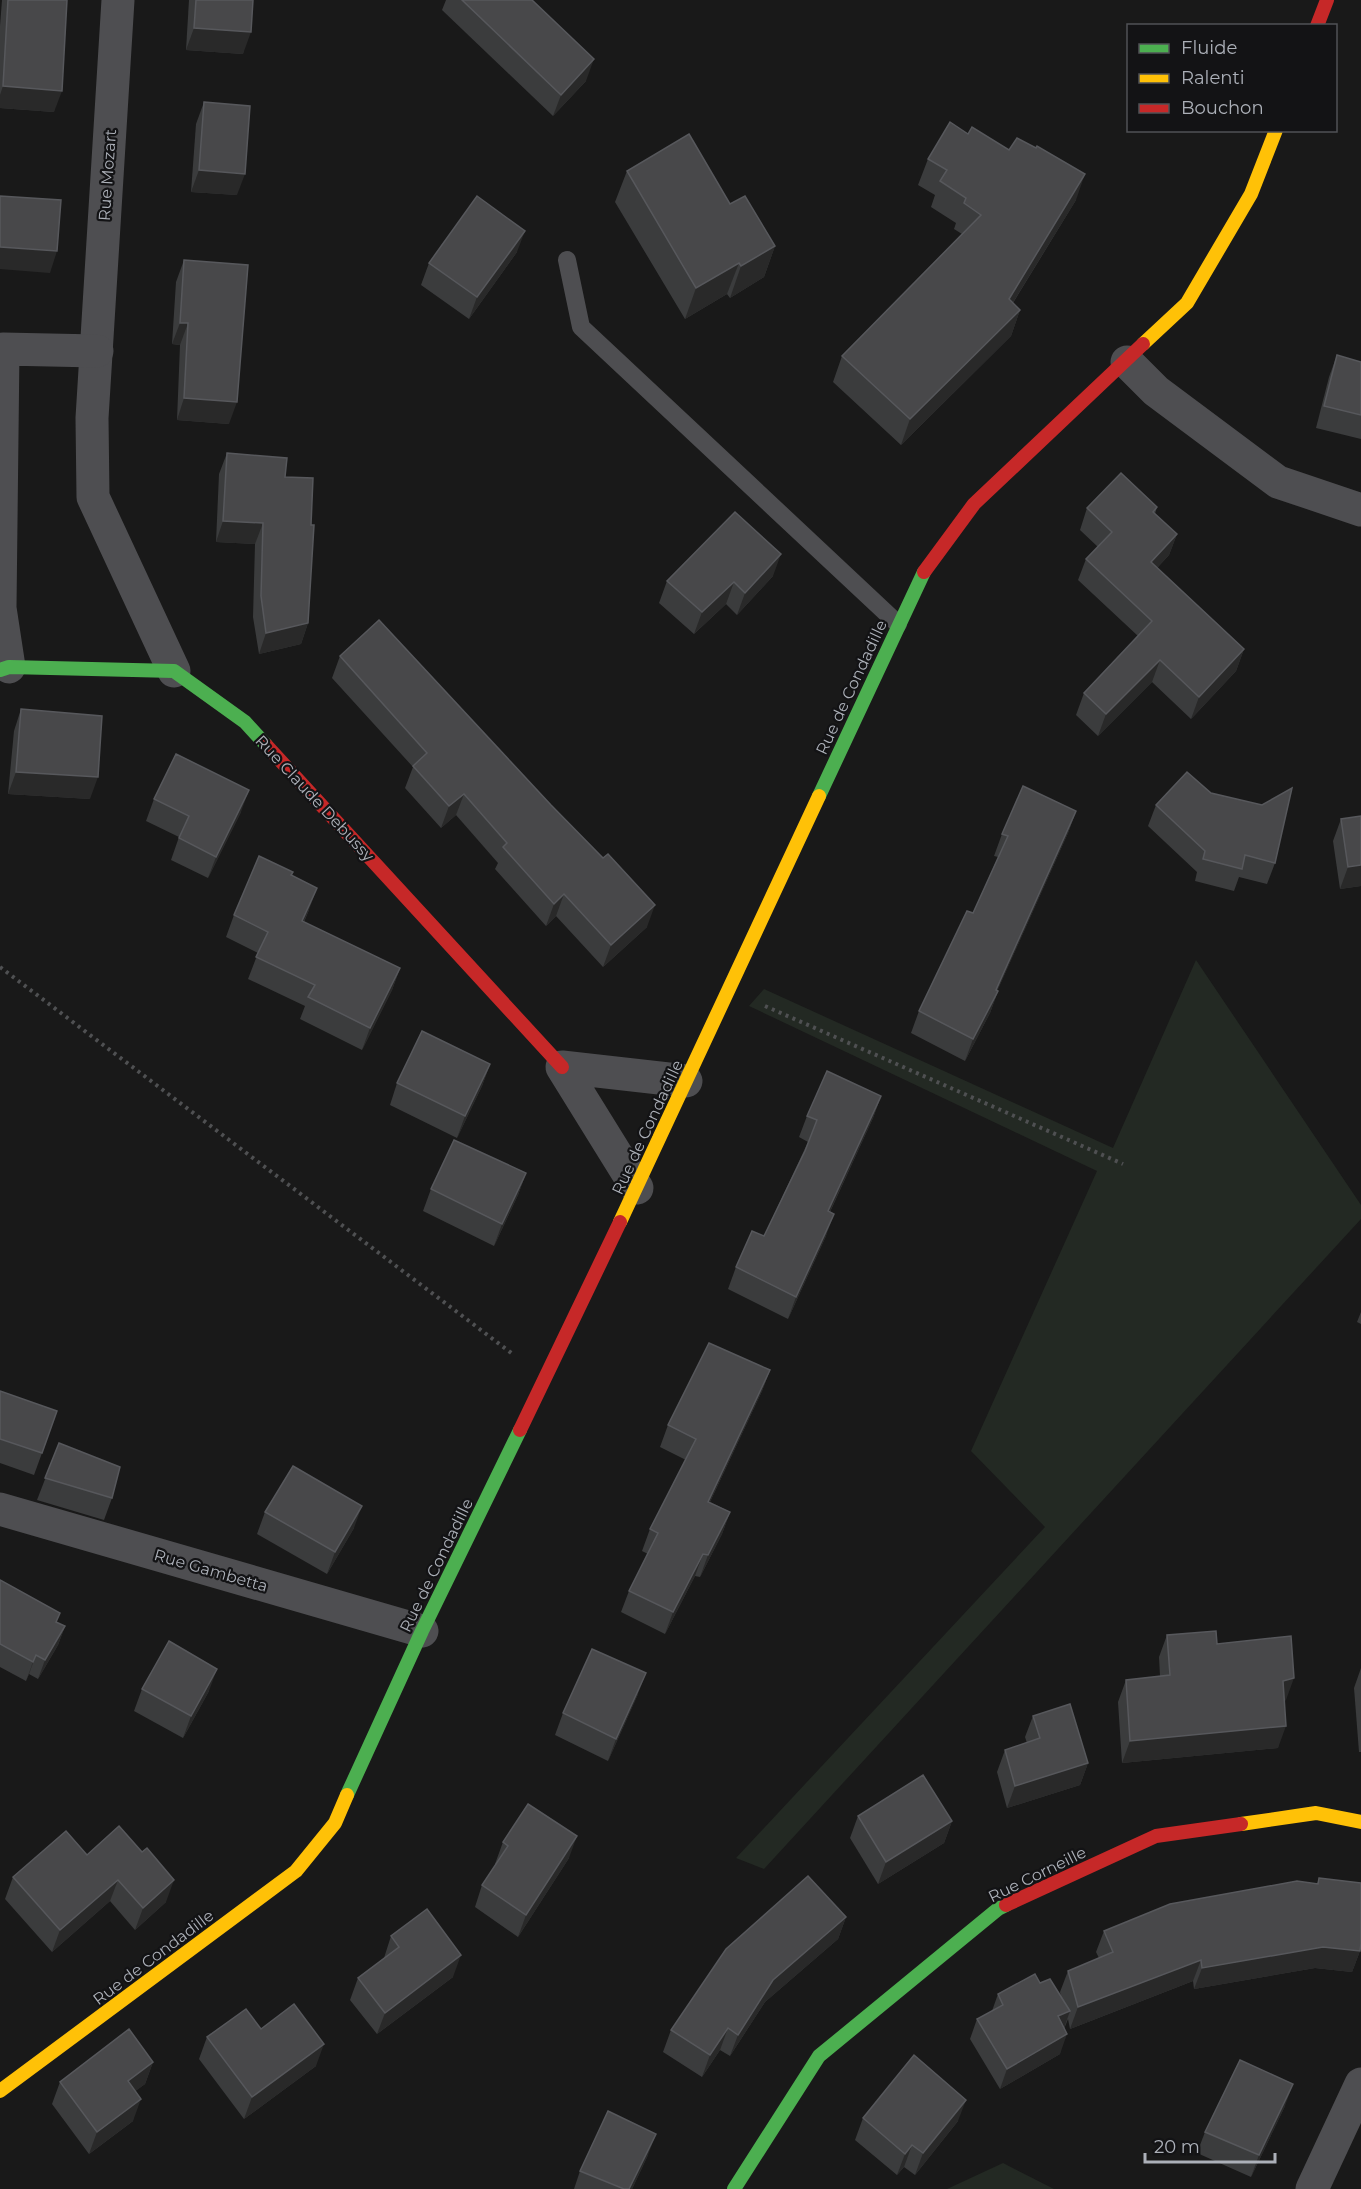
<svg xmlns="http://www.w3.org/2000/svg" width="1361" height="2189" font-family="Montserrat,sans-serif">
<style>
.green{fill:#232923}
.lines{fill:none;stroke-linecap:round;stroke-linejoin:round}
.path{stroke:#4f5052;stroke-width:4;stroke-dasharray:3 4.5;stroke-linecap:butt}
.lane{stroke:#4e4e51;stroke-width:18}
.street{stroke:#4e4e51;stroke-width:33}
.fast{stroke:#4caf50;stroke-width:14}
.slow{stroke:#ffc107;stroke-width:14}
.jam{stroke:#c62828;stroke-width:14}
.wall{fill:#3b3c3d}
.shaded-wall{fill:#292929}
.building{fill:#48484a;stroke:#57585c;stroke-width:1.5}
.labels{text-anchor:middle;stroke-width:4.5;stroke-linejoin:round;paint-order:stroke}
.street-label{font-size:16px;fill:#acb0b8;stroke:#131315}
</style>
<rect width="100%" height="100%" fill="#191919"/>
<g class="green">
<path d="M1196,960l165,245v14l-597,650 -28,-11 309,-331 -74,-76 126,-280 -348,-165 15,-17 349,159z"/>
<path d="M1003,2163l51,26h-107z"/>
</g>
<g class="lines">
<g class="path">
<path d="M0,967l514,388"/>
<path d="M765,1006l358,158"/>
</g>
<path class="lane" d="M567,260l14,67 317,297"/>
<g class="street">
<path d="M118,0l-26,418 1,79 81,174"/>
<path d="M1127,362l29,29 122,91 83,28"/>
<path d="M9,667l-9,-59 3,-259 94,2"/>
<path d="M637,1188l-75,-121 124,14"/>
<path d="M0,1509l422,122"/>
<path d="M1312,2189l49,-105"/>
</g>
<g class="fast">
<path d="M0,670l9,-3 165,4 71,51 21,23"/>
<path d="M819,796l105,-224"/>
<path d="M347,1795l75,-164 98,-201"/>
<path d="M734,2189l85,-133 179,-147 8,-4"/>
</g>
<g class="slow">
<path d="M1143,344l44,-41 64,-109 25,-64"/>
<path d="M620,1222l199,-426"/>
<path d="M1241,1824l75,-11 45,9"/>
<path d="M0,2091l296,-220 39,-48 12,-28"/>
</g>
<g class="jam">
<path d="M1317,26l10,-26"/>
<path d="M924,572l50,-68 169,-160"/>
<path d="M266,745l296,322"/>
<path d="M520,1430l100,-208"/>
<path d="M1006,1905l150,-69 85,-12"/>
</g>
</g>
<g class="wall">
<path d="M2,0h65l-13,112 -54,-4v-82z"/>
<path d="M189,0h64l-10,54 -57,-4z"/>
<path d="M446,0h86l54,81 -33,35 -111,-106z"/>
<path d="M204,102l33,93 -46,-3 5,-68z"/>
<path d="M928,159l148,41 -63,103 7,7 -9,26 -110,109 -68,-63 9,-26 120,-122 -8,-5 2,-6 -25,-16 4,-12 -17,-10z"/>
<path d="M627,171l103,33 45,42 -11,31 -34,21 -3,-4 -42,25 -70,-117z"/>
<path d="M517,252l-48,67 -48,-34 8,-22z"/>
<path d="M184,260l45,164 -52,-4 3,-75 -8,-1 4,-62z"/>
<path d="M1337,355l24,7v77l-45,-11 13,-51z"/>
<path d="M227,453l58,24 23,146 -7,21 -42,10 -6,-37 2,-73 -39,-2 3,-68z"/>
<path d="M1157,507l-2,7 22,20 -8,21 -12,13 87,81 -8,22 -45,48 -39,-37 -54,54 -22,-21 8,-22 54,-57 -60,-56 8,-21 12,-12 -18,-17 7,-22z"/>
<path d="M773,576l-36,39 -11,-11 -32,30 -35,-31 8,-22z"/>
<path d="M340,656l307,271 -44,40 -47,-51 -10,10 -51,-57 3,-6 -42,-48 -15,13 -36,-40 8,-21 -81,-89z"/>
<path d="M21,709l69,90 -82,-5 6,-63z"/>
<path d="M154,799l87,13 -33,66 -37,-18 8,-23 -33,-16z"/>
<path d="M1156,805l119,58 -8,21 -28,-7 -5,14 -39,-10 2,-9 -49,-46z"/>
<path d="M1076,811l-8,22 -71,158h1l-8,22 -25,48 -54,-28 8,-22 54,-98 25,-56 -4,-1 8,-22z"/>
<path d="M1341,819l20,67 -21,3 -7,-48z"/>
<path d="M293,872l-1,3 17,35 -5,12 96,46 -8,22 -30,60 -62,-31 5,-13 -57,-27 10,-26 -32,-16 8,-22z"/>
<path d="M490,1064l-8,22 -25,52 -67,-33 7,-22z"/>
<path d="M881,1096l-8,22 -43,94 -4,24 -38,83 -60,-30 8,-22 28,-31 44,-94 -9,-5 8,-21z"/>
<path d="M526,1173l-8,22 -24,51 -71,-35 8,-22z"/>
<path d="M1361,1312v12l-4,-2z"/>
<path d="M770,1370l-8,21 -52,111 20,10 -8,22 -22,43 -5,-1 -30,58 -44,-22 8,-21 19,-37 -6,-3 8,-22 36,-69 -26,-13 8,-22z"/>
<path d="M0,1391l42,62 -8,22 -34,-12z"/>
<path d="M59,1443l53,55 -8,22 -67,-20z"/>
<path d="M265,1512l89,16 -27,46 -70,-40z"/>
<path d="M0,1580l56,42 9,4 -7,19 -20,34 -9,-5 -3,7 -26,-14z"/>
<path d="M1167,1635l50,9 69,56 -2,1 -6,47 -156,15 -4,-61 8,-22 34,-4 -1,-19z"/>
<path d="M1361,1668v84h-2l-5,-64z"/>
<path d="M142,1689l67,2 -26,47 -49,-27z"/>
<path d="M638,1694l-30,67 -53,-26 8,-22z"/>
<path d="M1033,1716l55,47 -8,22 -73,23 -10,-36 8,-22 22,-7 -2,-6z"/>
<path d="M858,1816l94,5 -8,22 -66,41 -28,-46z"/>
<path d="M503,1842l66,16 -51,79 -43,-30 7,-22 14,-20 -1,-1z"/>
<path d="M87,1855l79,47 -31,28 -25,-29 -58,51 -47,-53 8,-22z"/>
<path d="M1319,1878l41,73 -8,21 -37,-4 -121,21 -1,-8 -123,48 -2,-10 -4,10 -4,25 -60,35 -30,-50 7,-20 15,-8 6,-17 42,-11 21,14 -1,-5 8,-21 31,-13 -3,-6 8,-21 213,-47z"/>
<path d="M846,1917l-8,22 -73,63 -35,54 -10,-6 -18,27 -39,-25 8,-22z"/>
<path d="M391,1936l62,41 -76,57 -27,-34 8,-22 26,-20z"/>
<path d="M261,2029l55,37 -72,53 -45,-60 8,-22z"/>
<path d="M153,2062l-8,22 -10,7 -2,30 -44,33 -37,-50 8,-22z"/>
<path d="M1285,2106l-34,71 -54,-24 8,-21z"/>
<path d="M863,2118l95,3 -43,54 -11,-8 -7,8 -42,-35z"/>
<path d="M648,2155l-16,34h-58l6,-18z"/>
</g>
<g class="shaded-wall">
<path d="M194,28l57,4 -8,22 -57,-4z"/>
<path d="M594,59l-8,22 -33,35 8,-21z"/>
<path d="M3,86l59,5 -8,21 -54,-4v-13z"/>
<path d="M199,170l46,4 -8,21 -46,-3z"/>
<path d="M1085,174l-9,26 -77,125 10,-26z"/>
<path d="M525,231l-8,21 -48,67 8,-22z"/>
<path d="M775,246l-11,31 -34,21 11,-32z"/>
<path d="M0,247l57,4 -7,22 -50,-4z"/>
<path d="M739,263l-12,31 -42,25 11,-31z"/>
<path d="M1020,310l-9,26 -110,109 9,-26z"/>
<path d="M180,323h8l-8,22 -8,-1z"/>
<path d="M184,398l53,4 -8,22 -52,-4z"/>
<path d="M223,521l40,2 -8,21 -39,-2z"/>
<path d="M1177,534l-8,21 -26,28 8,-21z"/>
<path d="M781,554l-8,22 -36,39 8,-22z"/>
<path d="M734,582l-8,22 -32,30 8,-22z"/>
<path d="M308,623l-7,21 -42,10 7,-21z"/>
<path d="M1244,649l-8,22 -45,48 8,-22z"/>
<path d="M1160,660l-8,22 -54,54 8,-22z"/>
<path d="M16,772l82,5 -8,22 -82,-5z"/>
<path d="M249,790l-8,22 -33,66 8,-21z"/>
<path d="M464,794l-8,21 -15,13 8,-22z"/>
<path d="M1076,811l-8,22 -77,172 7,-14 -8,22 -25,48 8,-22z"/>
<path d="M1361,865v21l-21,3 8,-22z"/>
<path d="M317,888l-8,22 -15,33 8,-22z"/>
<path d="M564,894l-8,22 -10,10 8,-22z"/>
<path d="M655,905l-8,22 -44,40 8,-22z"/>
<path d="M400,968l-8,22 -30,60 8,-22z"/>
<path d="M490,1064l-8,22 -25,52 8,-22z"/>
<path d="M881,1096l-8,22 -53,115 8,-22z"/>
<path d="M526,1173l-8,22 -24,51 8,-22z"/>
<path d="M834,1214l-8,22 -38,83 8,-22z"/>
<path d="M770,1370l-8,21 -62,132 8,-21z"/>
<path d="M362,1506l-8,22 -27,46 8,-22z"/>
<path d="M730,1512l-8,22 -22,43 8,-22z"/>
<path d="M703,1554l-8,22 -30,58 8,-22z"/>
<path d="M65,1626l-7,19 -20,34 7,-19z"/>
<path d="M36,1655l-7,19 -3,7 7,-19z"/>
<path d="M217,1669l-8,22 -26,47 8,-22z"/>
<path d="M646,1673l-8,21 -30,67 8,-22z"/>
<path d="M1294,1678l-8,22 -11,2 8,-21z"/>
<path d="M1286,1726l-8,22 -156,15 8,-22z"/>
<path d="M1088,1763l-8,22 -73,23 8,-22z"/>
<path d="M952,1821l-8,22 -66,41 8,-22z"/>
<path d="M577,1836l-8,22 -51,79 8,-22z"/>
<path d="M118,1880l-8,21 -58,51 8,-22z"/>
<path d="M174,1880l-8,22 -31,28 8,-22z"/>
<path d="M846,1917l-8,22 -73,63 -35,54 8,-21 35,-55z"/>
<path d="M1323,1947l37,4 -8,21 -37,-4 -121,21 8,-21z"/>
<path d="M461,1955l-8,22 -76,57 8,-21z"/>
<path d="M1201,1960l-8,21 -123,48 8,-22z"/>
<path d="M1070,2011l-7,20 -5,-15z"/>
<path d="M728,2028l-8,22 -18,27 8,-22z"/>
<path d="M1067,2034l-7,20 -60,35 7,-20z"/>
<path d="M324,2044l-8,22 -72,53 8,-22z"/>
<path d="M153,2062l-8,22 -25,19 8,-22z"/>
<path d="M1293,2084l-8,22 -34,71 8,-22z"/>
<path d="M141,2099l-8,22 -44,33 8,-22z"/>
<path d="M966,2100l-8,21 -43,54 8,-22z"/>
<path d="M656,2134l-8,21 -16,34h-3z"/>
<path d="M912,2145l-8,22 -7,8 8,-21z"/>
</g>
<g class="building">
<path d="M8,0h59l-5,91 -59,-5z"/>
<path d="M196,0h57l-2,32 -57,-4z"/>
<path d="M462,0h70l62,59 -33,36z"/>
<path d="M204,102l46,4 -5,68 -46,-4z"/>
<path d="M950,122l18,12 4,-7 37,23 8,-12 19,10 1,-2 48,28 -76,125 11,11 -110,109 -68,-63 139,-141 -17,-12 2,-5 -26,-17 7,-11 -19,-11z"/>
<path d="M689,134l41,70 15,-8 30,50 -34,20 -2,-3 -43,25 -69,-117z"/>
<path d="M0,196l61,4 -4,51 -57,-4z"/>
<path d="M477,196l48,35 -48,66 -48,-34z"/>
<path d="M184,260l64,5 -11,137 -53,-4 4,-75h-8z"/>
<path d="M1337,355l24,7v53l-37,-9z"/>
<path d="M227,453l60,5 -2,19 28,1 -2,47h3l-6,98 -42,10 -5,-37 2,-73 -40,-2z"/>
<path d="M1121,473l36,34 -4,5 24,22 -26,28 93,87 -45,48 -39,-37 -54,54 -22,-21 68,-72 -66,-62 26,-27 -25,-24z"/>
<path d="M735,512l46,42 -36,39 -11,-11 -32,30 -35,-31z"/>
<path d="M379,620l172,185 52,53 5,-4 47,51 -44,40 -47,-51 -10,10 -51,-57 4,-4 -43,-49 -15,12 -36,-40 14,-13 -87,-97z"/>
<path d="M21,709l81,7 -4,61 -82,-5z"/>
<path d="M176,754l73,36 -33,67 -37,-19 10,-22 -35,-17z"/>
<path d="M1187,772l24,21 51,12 30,-17 -17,75 -30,-8 -3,14 -39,-10 2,-8 -49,-46z"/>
<path d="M1023,786l53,25 -80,179 2,1 -25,48 -54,-28 48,-100 6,2 35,-77 -6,-2z"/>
<path d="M1361,816v49l-13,2 -7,-48z"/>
<path d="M259,856l34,16 -2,3 26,13 -15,33 98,47 -30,60 -62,-31 7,-12 -59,-28 12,-25 -34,-17z"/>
<path d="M422,1031l68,33 -25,52 -68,-33z"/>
<path d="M827,1071l54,25 -53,115 6,3 -38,83 -60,-30 16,-36 12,5 41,-85 12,-31 -10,-4z"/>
<path d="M454,1140l72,33 -24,51 -71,-35z"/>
<path d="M709,1343l61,27 -62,132 22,10 -22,43 -5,-1 -30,58 -44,-21 29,-58 -8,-4 46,-90 -28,-14z"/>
<path d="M0,1391l57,20 -15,42 -42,-14z"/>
<path d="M59,1443l61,24 -8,31 -67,-20z"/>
<path d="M293,1466l69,40 -27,46 -70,-40z"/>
<path d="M0,1580l60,33 -4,9 9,4 -20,34 -9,-5 -3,7 -33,-18z"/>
<path d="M1216,1631l1,13 74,-8 3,42 -11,3 3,45 -156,15 -4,-61 44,-5 -3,-40z"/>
<path d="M169,1641l48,28 -26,47 -49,-27z"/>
<path d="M592,1649l54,24 -30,66 -53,-26z"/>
<path d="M1070,1704l18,59 -73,23 -10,-36 35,-12 -7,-22z"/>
<path d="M923,1775l29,46 -66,41 -28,-46z"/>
<path d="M528,1804l49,32 -51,79 -44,-30 26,-39 -5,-4z"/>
<path d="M119,1826l23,26 5,-4 27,32 -31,28 -25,-28 -58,50 -47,-53 53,-46 21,24z"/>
<path d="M808,1876l38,41 -73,63 -35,55 -10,-7 -18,27 -39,-25 55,-81z"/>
<path d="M1319,1878l42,5v60l-1,8 -37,-4 -121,21 -1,-8 -123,47 -10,-36 45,-19 -9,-21 66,-27 127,-23 21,3z"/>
<path d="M427,1909l34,46 -76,58 -27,-35 41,-31 -8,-11z"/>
<path d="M1035,1974l5,9 10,-4 20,32 -12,5 9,18 -60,35 -30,-50 26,-14 -5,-11z"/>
<path d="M294,2004l30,40 -72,53 -45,-60 39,-28 15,20z"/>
<path d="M129,2029l24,33 -25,19 13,18 -44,33 -37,-50z"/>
<path d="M914,2055l52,45 -43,53 -11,-8 -7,9 -42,-36z"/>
<path d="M1240,2060l53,24 -34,71 -54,-23z"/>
<path d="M608,2111l48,23 -27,55h-5l-44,-18z"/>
</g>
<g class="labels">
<g class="street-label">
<text transform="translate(107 175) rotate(-86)" y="6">Rue Mozart</text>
<text transform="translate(851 687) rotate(-65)" y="6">Rue de Condadille</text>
<text transform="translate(315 798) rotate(47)" y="6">Rue Claude Debussy</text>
<text transform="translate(647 1127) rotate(-65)" y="6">Rue de Condadille</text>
<text transform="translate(436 1565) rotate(-64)" y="6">Rue de Condadille</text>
<text transform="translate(211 1570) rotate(16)" y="6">Rue Gambetta</text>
<text transform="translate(1037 1874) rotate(-26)" y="6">Rue Corneille</text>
<text transform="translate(153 1957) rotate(-37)" y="6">Rue de Condadille</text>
</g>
</g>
<rect x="1127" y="24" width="210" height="108" fill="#131315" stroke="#505256" stroke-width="1.5"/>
<rect x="1139" y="44" width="30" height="9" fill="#4caf50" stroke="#505256" stroke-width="1.5"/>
<text x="1181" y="54" font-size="18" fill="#acb0b8">Fluide</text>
<rect x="1139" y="74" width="30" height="9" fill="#ffc107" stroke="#505256" stroke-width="1.5"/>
<text x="1181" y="84" font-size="18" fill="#acb0b8">Ralenti</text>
<rect x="1139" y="104" width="30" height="9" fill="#c62828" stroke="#505256" stroke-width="1.5"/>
<text x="1181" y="114" font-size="18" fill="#acb0b8">Bouchon</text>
<path d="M1145 2153v9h130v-9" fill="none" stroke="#acb0b8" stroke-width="3"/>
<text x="1154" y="2153" font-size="18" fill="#acb0b8" stroke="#131315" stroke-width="4.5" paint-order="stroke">20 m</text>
</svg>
